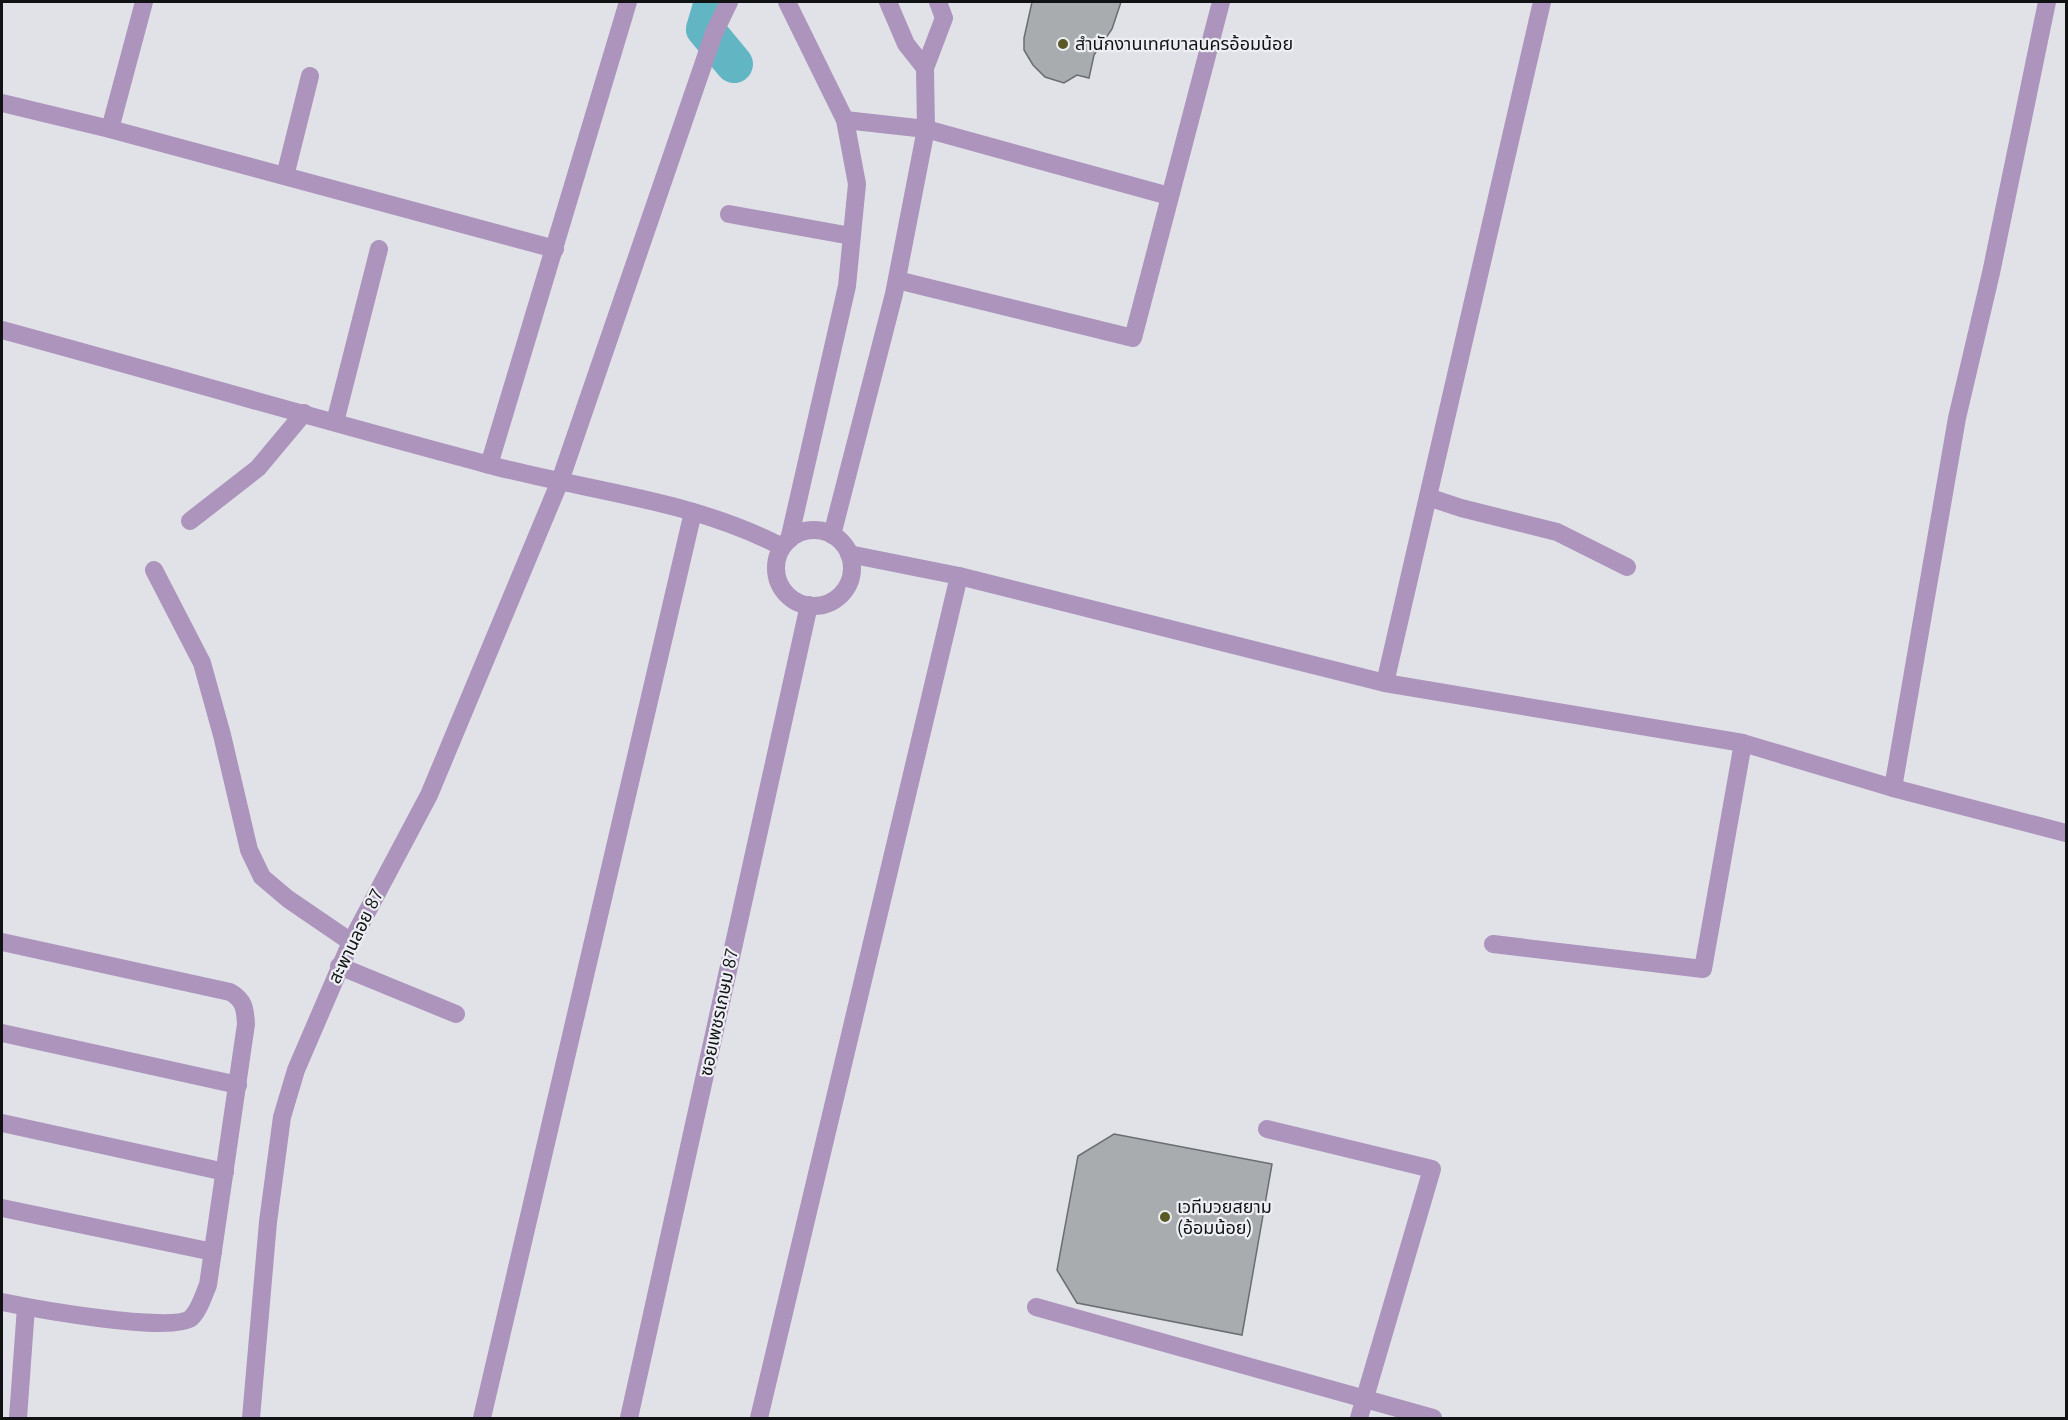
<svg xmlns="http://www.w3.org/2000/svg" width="2068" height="1420" font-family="Ubuntu,'Noto Sans Thai',sans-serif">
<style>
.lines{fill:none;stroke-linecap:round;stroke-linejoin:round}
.canal{stroke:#62b6c4;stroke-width:38}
.building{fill:#a8acaf;stroke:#6a6e71;stroke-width:1.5}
.service{stroke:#ac94bd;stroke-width:18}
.minor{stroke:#ac94bd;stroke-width:18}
.poi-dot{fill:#595926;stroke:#eeeff4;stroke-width:2}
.labels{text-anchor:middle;stroke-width:4.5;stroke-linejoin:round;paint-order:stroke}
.poi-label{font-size:18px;fill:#111213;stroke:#eeeff4;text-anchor:start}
.street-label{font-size:18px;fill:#111213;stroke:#eeeff4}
</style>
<rect width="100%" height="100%" fill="#e1e2e7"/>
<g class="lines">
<path class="canal" d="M713,2l-8,27 29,35"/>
</g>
<g class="building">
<path d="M1032,2h89l-9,27 -18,26 -5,23 -12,-3 -13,8 -19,-6 -12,-12 -9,-15v-12z"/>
<path d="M1114,1134l158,30 -30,171 -165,-32 -20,-33 21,-114z"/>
</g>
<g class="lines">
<g class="service">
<path d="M787,2l58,118 12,64 -10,102 -58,254"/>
<path d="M888,2l18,42 19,24"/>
<path d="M714,33l15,-31"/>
<path d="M845,120l81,9 243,67"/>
<path d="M285,176l25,-100"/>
<path d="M729,214l122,22"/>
<path d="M897,280l236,58 88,-336"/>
<path d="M335,422l44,-173"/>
<path d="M190,521l68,-53 46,-55"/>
<path d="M832,535l62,-241 32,-165 -1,-61 19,-50 -6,-16"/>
<path d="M1893,788l64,-370 34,-145 56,-271"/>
<path d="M2,942l228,50c14,8 15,16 16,32l-38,261c-4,9 -9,26 -17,33 -19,16 -160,-10 -189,-16"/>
<path d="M1493,944l210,25 40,-226"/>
<path d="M2,1033l236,52"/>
<path d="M2,1123l223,49"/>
<path d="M2,1208l211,44"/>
<path d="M18,1418l8,-111"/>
</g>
<g class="minor">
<path d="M2,103l108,26 445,120"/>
<path d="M110,129l34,-127"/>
<path d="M2,330c161,44 322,91 484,134 99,27 205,35 296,83"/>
<path d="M489,465l139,-463"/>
<path d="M1428,497l33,11 96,24 70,35"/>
<circle cx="814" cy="568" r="38"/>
<path d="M849,554l110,22 426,107 358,60 150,45 173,45"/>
<path d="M154,570l48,93 20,72 27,115 13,27 26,22 63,43"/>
<path d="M1385,683l157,-681"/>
<path d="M339,966l117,48"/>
<path d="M1267,1129l165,40 -73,249"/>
<path d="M1036,1307l397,111"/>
<path d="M251,1418l17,-196 14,-105 14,-47 55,-128 78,-147 131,-314 154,-448"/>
<path d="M482,1418l211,-906"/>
<path d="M629,1418l180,-813"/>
<path d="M759,1418l200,-842"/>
</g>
</g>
<g class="poi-dot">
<circle cx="1063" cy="44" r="6"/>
<circle cx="1165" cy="1217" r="6"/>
</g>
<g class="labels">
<g class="poi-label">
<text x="1075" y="50">สำนักงานเทศบาลนครอ้อมน้อย</text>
<text x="1177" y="1213">เวทีมวยสยาม<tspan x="1177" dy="21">(อ้อมน้อย)</tspan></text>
</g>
<g class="street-label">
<text transform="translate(356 936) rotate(-64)" y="6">สะพานลอย 87</text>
<text transform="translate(719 1012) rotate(-78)" y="6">ซอยเพชรเกษม 87</text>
</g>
</g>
<rect width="2068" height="1420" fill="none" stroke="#111213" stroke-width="6"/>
</svg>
